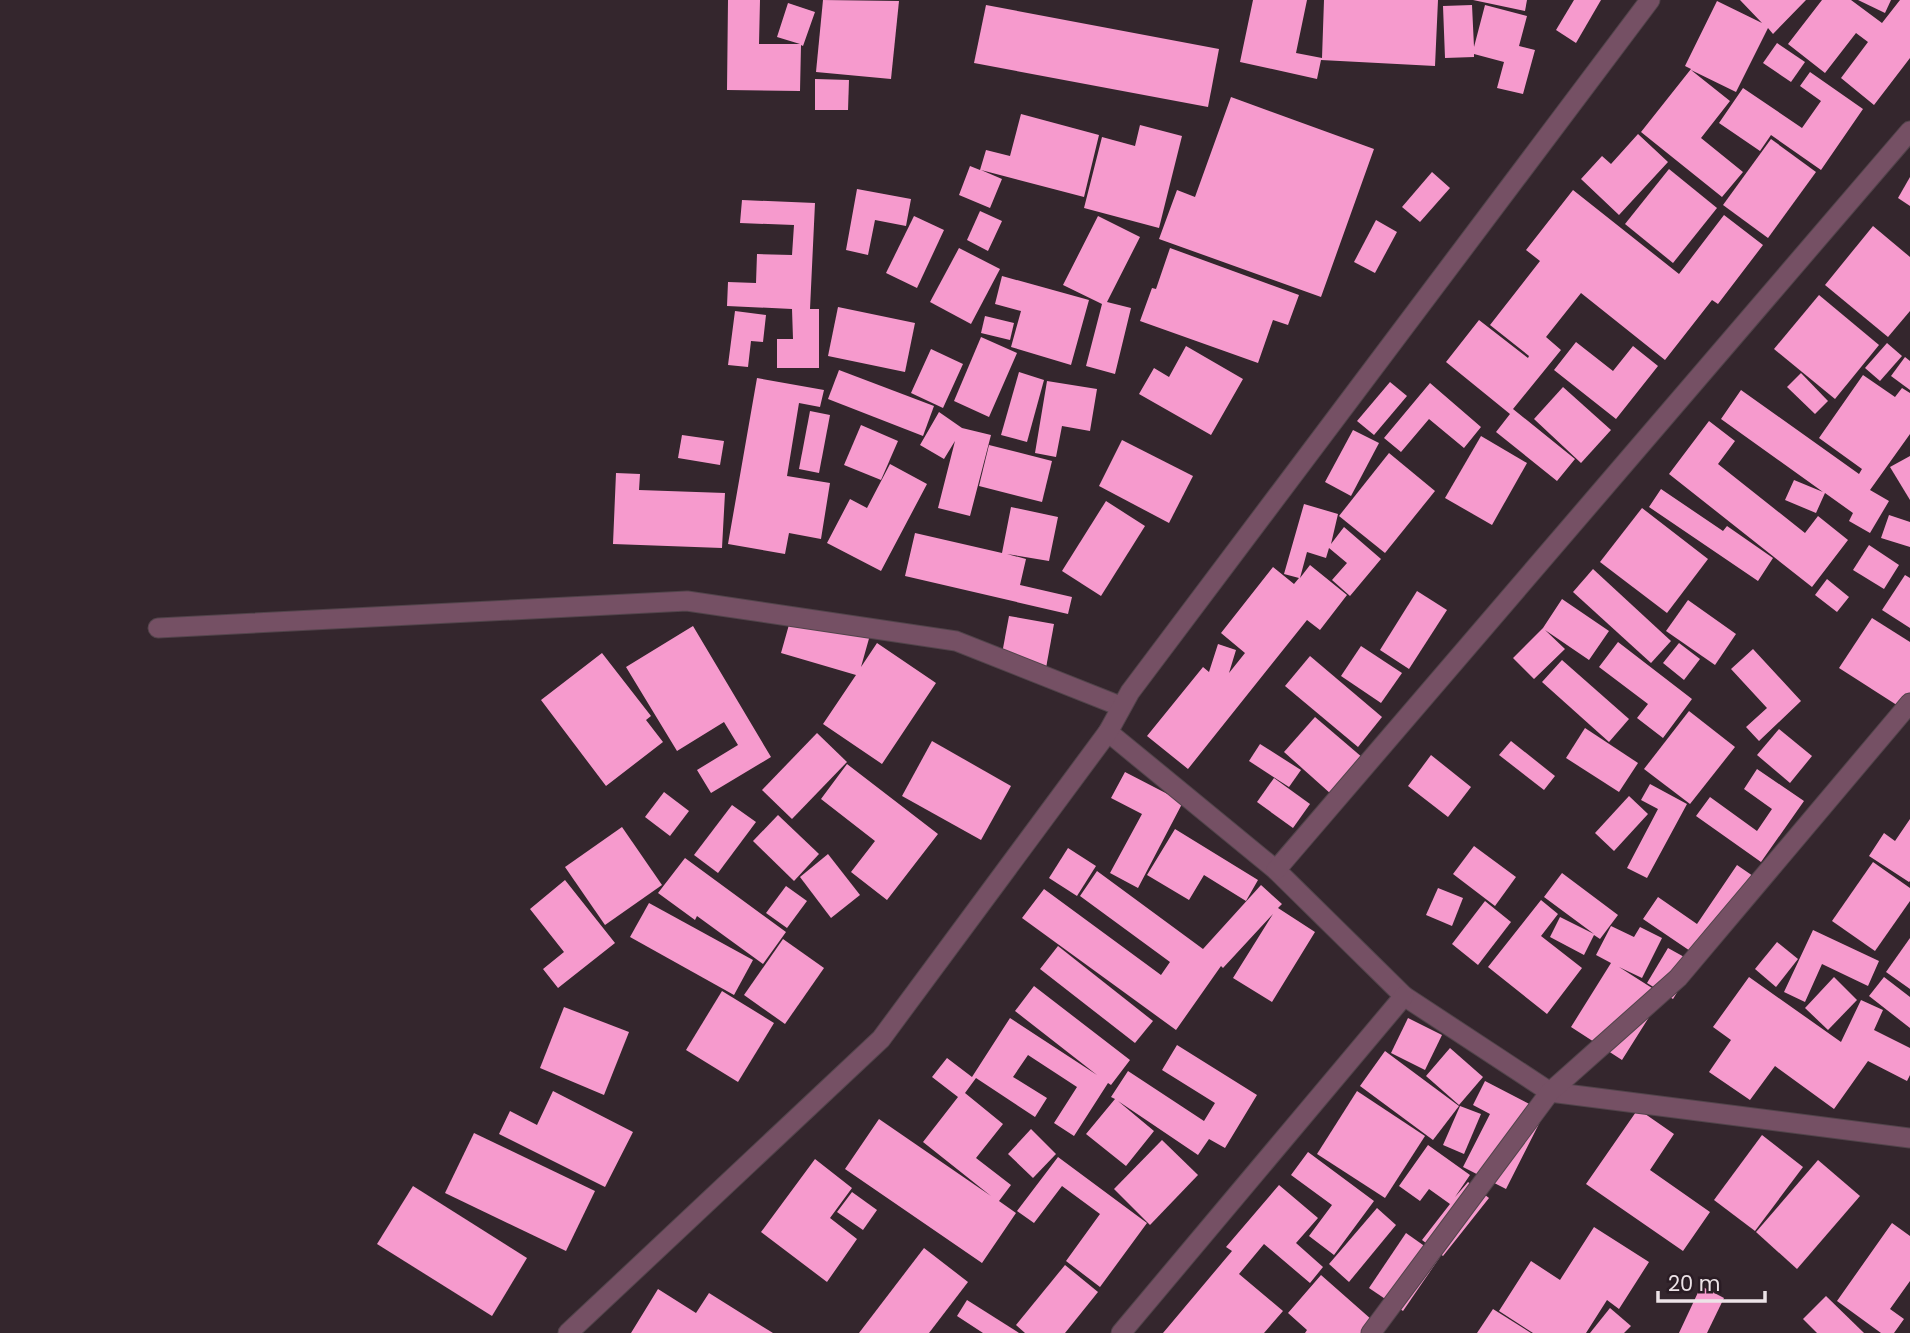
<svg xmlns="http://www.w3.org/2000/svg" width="1910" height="1333" font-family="Poppins,sans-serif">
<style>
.building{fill:#f69acd}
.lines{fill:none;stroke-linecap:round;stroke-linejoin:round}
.minor-casing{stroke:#52444b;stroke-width:21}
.minor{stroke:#755064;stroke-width:19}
</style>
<rect width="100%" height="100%" fill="#34262d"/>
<g class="building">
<path d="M728,0h32l-1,44h41l-23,-7 11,-34 27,9 -12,34 -2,-1 -1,46 -73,-1z"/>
<path d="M823,0l76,1 -8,78 -75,-7z"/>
<path d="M1253,0h54l-11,53 26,5 2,-58h114l-3,66 -114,-6 -4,19 -77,-17z"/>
<path d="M1473,0h54l-2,11z"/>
<path d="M1574,0h27l-25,43 -20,-13z"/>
<path d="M1740,0h66l-33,34 -5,-6 -32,64 -45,-22 39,31 -29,37 42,34 -21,25 -81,-65 50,-63 -6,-3 32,-65 45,22z"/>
<path d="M1822,0h29l31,23 18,-23h10v58l-36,47 -33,-27 27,-36 -12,-9 -31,40 -37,-29z"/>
<path d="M1858,0h33l-6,13z"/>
<path d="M986,5l233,44 -11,58 -234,-44z"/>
<path d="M1472,5l2,42 11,-42 42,11 -8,30 16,4 -12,44 -26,-6 7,-26 -30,-8v3l-29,1 -2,-52z"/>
<path d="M1777,43l28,19 -14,20 -28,-19z"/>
<path d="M1810,72l53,37 -42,61 -50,-35 -11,16 -41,-28 24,-35 59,40 19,-27 -21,-15z"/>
<path d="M815,79l34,1 -1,30h-33z"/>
<path d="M1231,97l143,52 -53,148 -162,-58 18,-49 18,7z"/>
<path d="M1021,114l78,21 -15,62 -103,-27 21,9 -12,29 -31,-13 11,-29 10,4 6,-20 24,6z"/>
<path d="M1140,125l42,11 -23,92 -75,-20 18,-71 33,9z"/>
<path d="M1638,134l30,28 -49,53 -38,-36 21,-23 9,8z"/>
<path d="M1771,139l45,33 -48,66 -45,-33z"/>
<path d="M1669,169l48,39 -44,55 -48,-39z"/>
<path d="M1432,172l18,16 -30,34 -18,-15z"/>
<path d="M1910,177v29l-12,-8z"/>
<path d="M857,189l54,10 -5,27 -31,-6 -7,35 -22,-5z"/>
<path d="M1573,190l106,84 45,-59 39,30 -45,59 -6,-4 -47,60 -84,-67 -35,44 15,13 -48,59 62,50 -18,22 -61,-49 14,-18 -64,-52 33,-42 49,38 1,-2 -39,-31 50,-64 -14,-11z"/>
<path d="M742,200l73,3 -5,106h9v59h-42v-29h16l-1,-30 -65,-3 1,-24 28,1 1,-29 35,1 2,-30 -54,-2z"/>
<path d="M980,211l22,10 -14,30 -21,-11z"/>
<path d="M914,216l30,14 -27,58 -31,-15z"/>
<path d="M1098,216l42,21 -33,65 24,6 -16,66 -29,-8 16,-62 -39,-19z"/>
<path d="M1376,220l21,12 -22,41 -21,-11z"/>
<path d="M1873,226l37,31v54l-22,26 -63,-52z"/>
<path d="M959,248l41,21 -29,55 -41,-22z"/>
<path d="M1170,248l129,47 -11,30 -15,-5 -15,43 -118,-42 12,-33 4,1z"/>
<path d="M1002,276l87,24 -18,65 -60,-18 10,-36 -26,-7z"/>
<path d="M1819,295l60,50 -44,54 -61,-50z"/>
<path d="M838,307l77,16 -10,49 -77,-16z"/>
<path d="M735,311l31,4 -3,27 -12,-1 -3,26 -20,-2z"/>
<path d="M985,316l29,7 -4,17 -29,-7z"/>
<path d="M981,337l36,16 -28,64 -35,-16z"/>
<path d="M1576,342l37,29 20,-25 25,20 -42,53 -62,-49z"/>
<path d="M1887,343l15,13 -22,25 -15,-13z"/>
<path d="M1186,346l57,33 -32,56 -72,-41 15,-26 15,9z"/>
<path d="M931,349l32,15 -20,44 -32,-15z"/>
<path d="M1905,357l5,4v29l-19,-14z"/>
<path d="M839,370l95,36 -11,30 -95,-37z"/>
<path d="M1019,372l25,8 -17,62 -26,-7z"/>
<path d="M1801,373l27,28 -13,13 -28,-27z"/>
<path d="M1863,375l32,22 7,-9 8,5v41l-40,56 19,11 -19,32 -21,-12 4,-8 -28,-20 -9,20 -31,-13 9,-20 29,12 -102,-73 20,-29 118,84 3,-5 -43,-31z"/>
<path d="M757,378l67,12 -4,17 -21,-4 -12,73 43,7 -9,56 -32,-6 -4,21 -57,-10z"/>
<path d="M1047,381l50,8 -7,42 -28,-5 -6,31 -21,-4z"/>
<path d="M1390,382l17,14 -33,39 -17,-14z"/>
<path d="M1430,383l51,44 -17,21 -35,-29 -28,33 -17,-14z"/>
<path d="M1563,387l48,43 -30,33 -47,-44z"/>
<path d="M810,411l20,4 -11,58 -20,-4z"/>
<path d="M939,412l23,16 29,7 -21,81 -32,-8 17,-67 -11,18 -24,-14z"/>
<path d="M1709,421l26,20 -17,23 87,69 13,-17 30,24 -36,47 -143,-113z"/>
<path d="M861,425l37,16 -17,39 -37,-15z"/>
<path d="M1353,430l26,13 -28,53 -26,-14z"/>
<path d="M682,435l42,6 -4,24 -42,-7z"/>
<path d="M1481,436l46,27 -35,62 -47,-27z"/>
<path d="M1122,440l71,36 -24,47 -70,-37z"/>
<path d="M989,445l63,16 -10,41 -63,-16z"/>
<path d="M1389,453l46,38 -50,62 -46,-37z"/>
<path d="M1910,456v44l-20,-33z"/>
<path d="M890,464l37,20 -46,87 -54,-28 23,-44 17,9z"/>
<path d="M616,473l24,1 -1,16 86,3 -3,55 -109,-4z"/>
<path d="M1661,489l62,42 4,-5 46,32 -15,23 -109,-74z"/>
<path d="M1106,501l39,25 -44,70 -39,-25z"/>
<path d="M1304,504l34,10 -7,30 13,-17 37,32 -31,37 -18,-16 15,-17 -18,-15 -3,10 -19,-6 -7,26 10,-13 37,30 -27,35 -13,-10 -119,149 -41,-33 56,-69 6,5 9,-28 18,6 -7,23 16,-20 -24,-20 52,-66 21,17 5,-6 -15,-4z"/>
<path d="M1011,507l47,10 -9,44 -42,-7 19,5 -6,26 52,12 -4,17 -163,-38 10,-43 87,20z"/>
<path d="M1642,508l66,51 -41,54 -67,-51z"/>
<path d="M1889,515l21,7v25l-29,-9z"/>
<path d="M1869,545l30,20 -15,24 -31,-19z"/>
<path d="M1593,569l78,72 -20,22 -78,-71z"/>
<path d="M1905,575l5,3v50l-28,-18z"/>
<path d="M1827,579l22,18 -12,15 -22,-17z"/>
<path d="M1417,591l30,19 -38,59 -29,-19z"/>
<path d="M1562,599l47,32 -20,29 -44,-30 20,19 -31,30 -21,-21 30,-30z"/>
<path d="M1688,600l48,34 -21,31 -49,-34z"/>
<path d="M792,614l78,21 -9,32 16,-24 59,40 -54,81 -59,-40 33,-49 -75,-22z"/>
<path d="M1009,616l45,8 -8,44 -45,-9z"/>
<path d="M1872,618l38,24v55l-7,12 -64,-41z"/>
<path d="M693,626l78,131 -60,36 -14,-23 41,-25 -14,-23 -47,29 -51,-84z"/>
<path d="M1618,642l74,57 -29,39 -26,-20 11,-14 -49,-37z"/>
<path d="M1679,643l21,16 -16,21 -21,-17z"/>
<path d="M1361,646l41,27 -21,30 -40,-27z"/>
<path d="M1753,649l48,52 -42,40 -13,-14 21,-19 -36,-39z"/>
<path d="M602,653l49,63 -5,4 17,22 -57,44 -65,-86z"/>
<path d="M1310,656l72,61 -24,30 -73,-61z"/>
<path d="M1562,660l67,59 -20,23 -67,-60z"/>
<path d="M1689,711l46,36 -45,57 -46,-35z"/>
<path d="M1315,717l48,41 -32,36 -47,-42z"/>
<path d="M1585,728l53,35 -19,29 -53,-34z"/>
<path d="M1779,729l33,27 -22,27 -33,-28z"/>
<path d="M817,733l30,29 -55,57 -30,-29z"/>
<path d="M932,741l79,45 -30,54 -79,-44z"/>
<path d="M1511,741l44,35 -11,14 -45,-35z"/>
<path d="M1260,744l41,26 -12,17 -40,-26z"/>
<path d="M1431,755l40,32 -23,30 -40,-31z"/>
<path d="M847,764l91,70 -51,66 -36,-28 24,-31 -54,-42z"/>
<path d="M1757,769l47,32 -43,61 -65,-46 14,-19 47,34 15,-22 -28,-20z"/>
<path d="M1125,772l58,30 -45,86 -28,-15 32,-59 -31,-16z"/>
<path d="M1274,778l36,26 -17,24 -36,-26z"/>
<path d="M1650,784l37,20 -40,74 -20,-10 31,-59 -17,-9z"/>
<path d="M664,792l25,19 -19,25 -25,-19z"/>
<path d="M1629,796l19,18 -34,37 -19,-18z"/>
<path d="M732,805l24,17 -38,51 -24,-18z"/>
<path d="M778,815l41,39 -25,27 -41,-40z"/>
<path d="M1910,819v62l-1,1 -40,-26 15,-23 11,8z"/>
<path d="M622,827l40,58 -57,40 -40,-58z"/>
<path d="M1175,829l83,51 -12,21 -42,-26 -15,25 -42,-25z"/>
<path d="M1474,846l42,31 -21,29 -42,-32z"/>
<path d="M1068,848l28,18 -19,30 -28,-18z"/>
<path d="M828,854l32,41 -29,23 -31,-41z"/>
<path d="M685,858l101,74 -23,32 -66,-48 -2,4 -37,-27z"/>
<path d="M1873,862l37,26v13l-35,50 -43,-30z"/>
<path d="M1737,865l16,11 -54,81 -56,-38 15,-22 39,27z"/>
<path d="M1097,871l106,78 58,-64 21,19 -4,4 37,24 -43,70 -39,-24 40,-64 -50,54 -2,-2 -45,64 -154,-112 22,-29 117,86 9,-13 -90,-66z"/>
<path d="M1562,873l56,42 -18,24 -6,-4 -10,20 -34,-18 10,-20 34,17 -50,-37z"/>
<path d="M565,880l50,63 -57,45 -15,-19 21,-17 -34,-43z"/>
<path d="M786,886l21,15 -20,27 -21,-15z"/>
<path d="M1438,888l25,10 -11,28 -26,-11z"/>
<path d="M1541,900l17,14 -17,22 41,32 -35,46 -59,-47z"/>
<path d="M1485,901l26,21 -33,43 -26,-21z"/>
<path d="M649,903l104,57 -19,35 -104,-58z"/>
<path d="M1611,926l23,11 6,-10 22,11 -20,40 -23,-11 44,28 -41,65 -51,-33 40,-64 -15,-8z"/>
<path d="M1813,930l66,31 -11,25 -46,-22 -17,38 -21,-10z"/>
<path d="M1910,938v51l-24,-17z"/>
<path d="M783,939l41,29 -39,56 -41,-29z"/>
<path d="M1777,942l21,17 -22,28 -21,-18z"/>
<path d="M1058,946l95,75 -18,22 -95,-74z"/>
<path d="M1668,948l27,15 -22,36 -26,-16z"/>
<path d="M1749,977l92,65 20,-42 22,10 -9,20 36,18v27l-3,6 -39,-20 -34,48 -59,-43 -25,34 -41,-28 22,-32 -18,-13z"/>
<path d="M1834,977l23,23 -29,30 -23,-22z"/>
<path d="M1884,977l26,20v31l-41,-32z"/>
<path d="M1034,986l96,74 -19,25 -3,-2 -34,53 -20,-13 23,-36 -49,-32 -15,22 34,21 -12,19 -59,-39 -11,15 38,31 -27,34 35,27 -12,16 17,12 -34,50 -137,-94 34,-50 112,77 -68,-54 35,-45 -26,-20 15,-19 25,19 38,-59 87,57 -82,-64z"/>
<path d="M722,991l52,32 -36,59 -52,-32z"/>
<path d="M564,1007l65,25 -25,63 -64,-27z"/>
<path d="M1408,1018l34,17 -17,35 -34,-17z"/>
<path d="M1177,1045l80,50 -32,53 -16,-9 -11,16 -80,-54 36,30 -28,35 -40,-32 29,-35 -4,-2 17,-26 76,50 11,-18 -53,-33z"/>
<path d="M1450,1048l33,29 -24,28 -33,-29z"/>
<path d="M1385,1051l74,55 -26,34 -73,-54z"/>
<path d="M1485,1081l60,31 -39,77 -43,-22 27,-53 -17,-9z"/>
<path d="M553,1091l80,41 -28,55 -106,-53 11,-23 27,14z"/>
<path d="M1357,1091l68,45 -40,62 -68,-44z"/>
<path d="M1460,1106l21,8 -17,40 -21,-9z"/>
<path d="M1638,1109l36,25 -24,36 60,42 -27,39 -97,-67z"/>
<path d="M1031,1129l25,25 -23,24 -25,-24z"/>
<path d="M474,1133l121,58 -29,60 -121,-58z"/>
<path d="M1762,1135l41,32 -48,64 -41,-31z"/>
<path d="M1162,1140l36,35 -48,50 -36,-36z"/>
<path d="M1428,1145l42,30 -15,22 13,-15 21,16 -46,58 -21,-16 28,-36 -21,-15 -9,12 -21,-15z"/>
<path d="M1308,1152l66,49 -40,54 -25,-19 23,-31 -41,-30z"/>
<path d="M1058,1157l89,66 -47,64 -34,-26 34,-47 -38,-28 -28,37 -17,-12z"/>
<path d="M815,1159l37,29 -22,30 27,21 -30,43 -66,-50z"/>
<path d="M1818,1160l42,36 -63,73 -41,-37z"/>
<path d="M1279,1185l39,33 -22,25 27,24 -13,16 -46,-39 -25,30 44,37 -19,22h-101l69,-82 -6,-4z"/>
<path d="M413,1186l114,72 -35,58 -115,-72z"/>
<path d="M852,1192l25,18 -14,20 -26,-18z"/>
<path d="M1377,1208l19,17 -47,57 -20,-18z"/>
<path d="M1892,1223l18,13v45l-20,28 14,10 -10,14h-13l-44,-32z"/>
<path d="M1594,1227l55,35 -30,47 -12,-9 -21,33h-53l-34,-22 32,-50 29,19z"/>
<path d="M1406,1233l34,24 -37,54 -34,-23z"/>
<path d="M924,1248l44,34 -39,51h-70z"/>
<path d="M1065,1265l33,27 -33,41h-40l-9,-8z"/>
<path d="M1321,1275l59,52 -5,6h-70l2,-3 -19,-17z"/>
<path d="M1701,1286l23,12 -17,35h-28z"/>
<path d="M658,1289l38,24 13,-20 64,40h-142z"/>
<path d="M1826,1296l38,37h-47l-14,-14z"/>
<path d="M967,1300l52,33h-36l-26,-17z"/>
<path d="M1610,1308l21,18 -7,7h-34z"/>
<path d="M1493,1309l38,24h-54z"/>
</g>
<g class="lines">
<g class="minor-casing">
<g id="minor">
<path d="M158,628l529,-27 269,40 164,65"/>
<path d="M1108,732l168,138 128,126 146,96 360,46"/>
<path d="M1276,870l634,-739"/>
<path d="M568,1333l313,-294 227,-307 22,-40 520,-692"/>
<path d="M1121,1333l283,-337"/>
<path d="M1371,1333l179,-241 128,-114 232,-275"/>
</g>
</g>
<use href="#minor" class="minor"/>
</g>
<path d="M1658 1291v10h107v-10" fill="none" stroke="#ede3e7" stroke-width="3.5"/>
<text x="1668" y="1291" font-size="21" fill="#ede3e7" stroke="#2a1c24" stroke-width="5" paint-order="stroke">20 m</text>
</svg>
